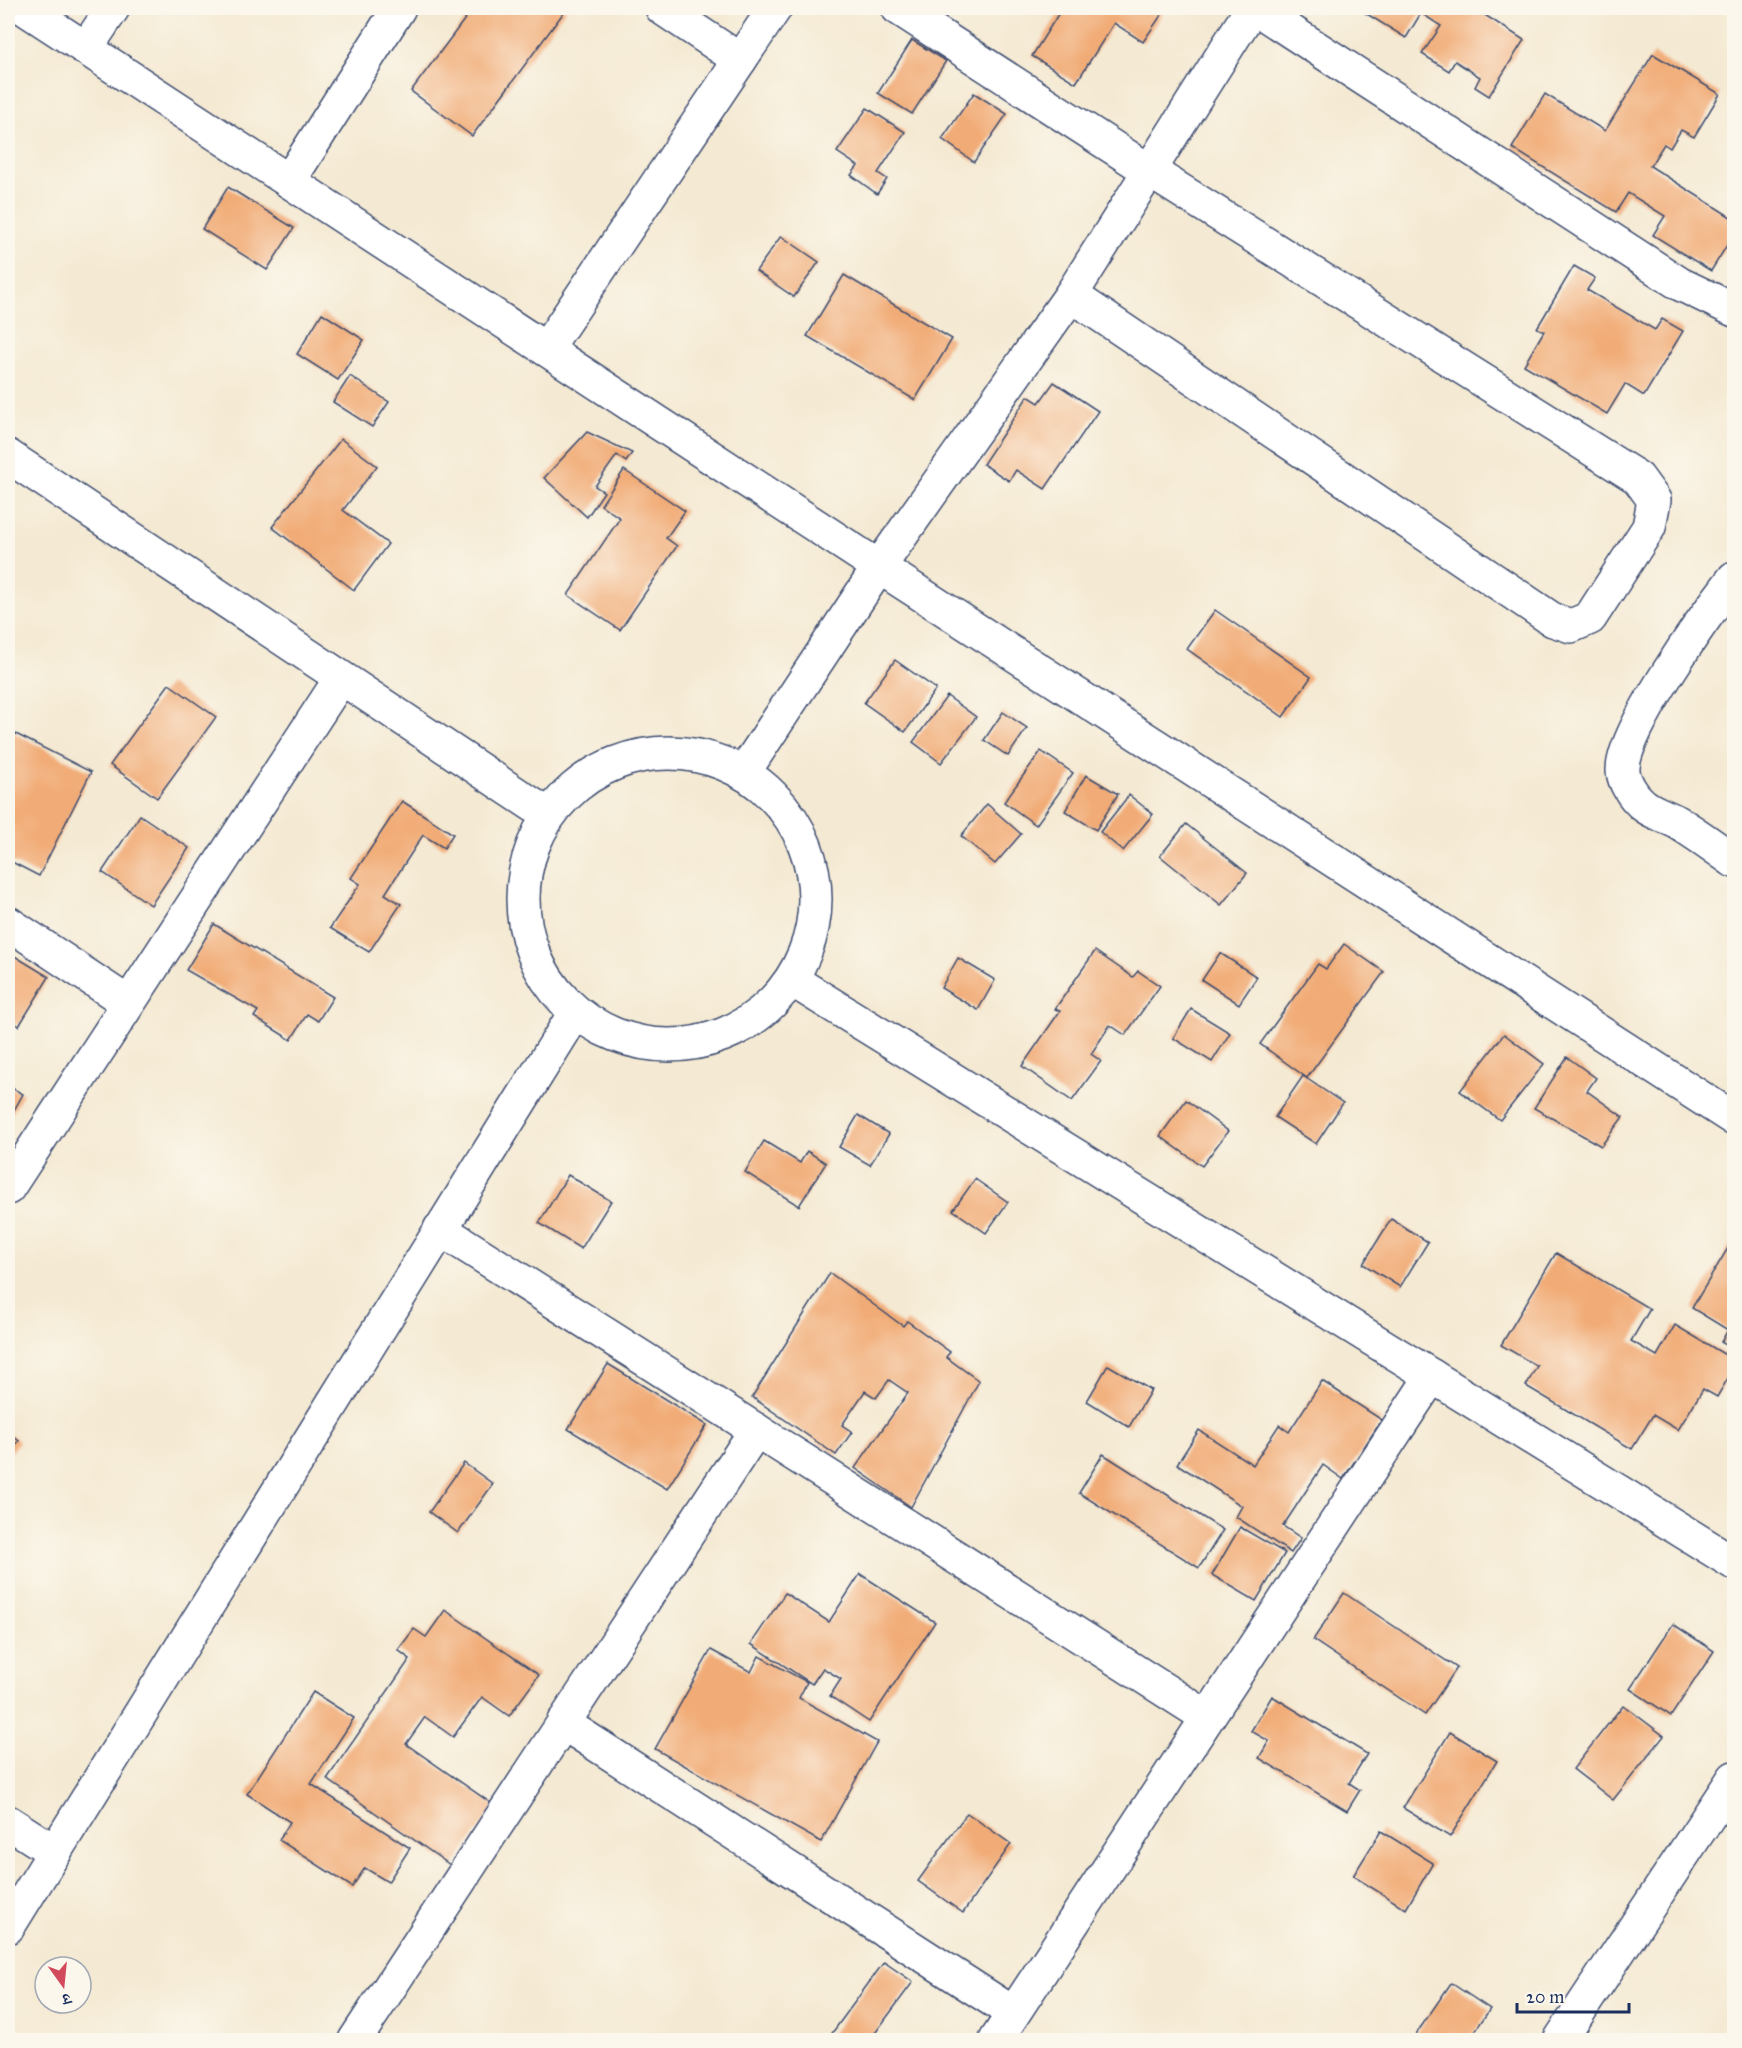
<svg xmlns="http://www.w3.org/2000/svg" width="1742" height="2048" font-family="'IM FELL Great Primer','Noto Serif Devanagari',serif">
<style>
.building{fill:#f1ab76}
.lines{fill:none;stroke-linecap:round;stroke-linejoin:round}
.minor-casing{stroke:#3c4b6f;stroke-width:36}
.minor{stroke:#fff;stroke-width:33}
</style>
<rect width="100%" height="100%" fill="#fbf7ec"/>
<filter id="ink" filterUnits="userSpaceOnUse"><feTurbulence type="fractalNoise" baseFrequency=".0167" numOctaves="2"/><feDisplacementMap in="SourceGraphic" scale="12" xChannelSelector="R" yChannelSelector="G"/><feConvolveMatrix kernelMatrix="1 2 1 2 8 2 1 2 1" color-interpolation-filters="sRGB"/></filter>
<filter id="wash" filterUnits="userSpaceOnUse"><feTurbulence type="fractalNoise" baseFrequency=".008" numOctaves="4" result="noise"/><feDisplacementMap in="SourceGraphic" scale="24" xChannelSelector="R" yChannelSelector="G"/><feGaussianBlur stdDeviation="1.35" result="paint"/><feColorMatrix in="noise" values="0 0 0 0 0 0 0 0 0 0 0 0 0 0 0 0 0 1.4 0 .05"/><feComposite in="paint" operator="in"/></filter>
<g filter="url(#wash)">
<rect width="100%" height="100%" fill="#f4e9d2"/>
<g id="blocks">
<g class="building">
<path d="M473,8h94l-95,128 -61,-45z"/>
<path d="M1062,8h104l-23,34 -29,-19 -38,60 -44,-27z"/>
<path d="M1357,8h117l50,32 -35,56 -14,-9 5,-10 -25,-16 -6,10 -27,-17 19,-28 -20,-13 -15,25z"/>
<path d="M912,40l34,21 -34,53 -34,-21z"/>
<path d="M1653,54l67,40 -26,43 -13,-7 -11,18 -6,-4 -14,22 84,53v15l-23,37 -58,-36 12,-19 -37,-23 -12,19 -104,-64 33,-54 60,37z"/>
<path d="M974,93l33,21 -33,48 -32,-23z"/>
<path d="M867,108l38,24 -27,41 9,6 -10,15 -26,-19 7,-9 -21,-14z"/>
<path d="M228,187l66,41 -27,42 -65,-41z"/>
<path d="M781,236l38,26 -25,35 -38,-26z"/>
<path d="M1574,266l21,12 -8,12 68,40 7,-11 21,12 -39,65 -19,-12 -18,30 -83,-49 20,-34 -7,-3z"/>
<path d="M844,275l108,64 -37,61 -108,-64z"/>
<path d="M322,313l42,27 -26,40 -41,-26z"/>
<path d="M350,376l39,26 -17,25 -39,-25z"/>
<path d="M1054,382l44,29 -53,78 -29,-19 -7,11 -26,-17 45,-68 11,7z"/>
<path d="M587,432l45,21 -6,9 -9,-7 -22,31 9,6 -17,25 -43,-39z"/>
<path d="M341,439l36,27 -34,44 45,34 -34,46 -82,-63z"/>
<path d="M624,470l61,41 -19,27 11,8 -57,84 -52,-35 52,-77 -19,-13z"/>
<path d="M1215,610l96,67 -28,40 -96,-68z"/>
<path d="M895,660l41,29 -31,43 -41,-29z"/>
<path d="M169,684l47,33 -59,81 -47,-33z"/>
<path d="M947,696l29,21 -35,46 -28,-21z"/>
<path d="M1003,712l24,16 -19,28 -24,-16z"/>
<path d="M8,730l83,42 -52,104 -31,-16z"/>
<path d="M1041,751l32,22 -37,52 -32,-23z"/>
<path d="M1086,775l32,19 -22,36 -31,-19z"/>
<path d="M1129,795l24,19 -30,37 -23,-19z"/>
<path d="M402,801l51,33 -9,14 -21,-13 -38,59 16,10 -32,48 -39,-24 30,-44 -9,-6z"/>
<path d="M987,804l34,30 -26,30 -34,-28z"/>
<path d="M140,815l49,33 -38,57 -49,-33z"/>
<path d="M1186,824l61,49 -26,32 -61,-49z"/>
<path d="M214,924l119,73 -15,24 -11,-7 -16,26 -37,-23 4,-6 -72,-41z"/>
<path d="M1344,944l40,28 -77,106 -47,-34 58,-80 8,5z"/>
<path d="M1095,951l38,26 5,-6 22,15 -35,49 -15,-10 -19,29 10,7 -29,40 -50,-35 38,-55 -5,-2z"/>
<path d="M8,952l41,25 -30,49 -11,-8z"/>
<path d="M1220,953l37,24 -18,27 -37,-24z"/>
<path d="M958,958l37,22 -17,30 -37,-22z"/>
<path d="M1191,1009l39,24 -18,29 -39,-24z"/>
<path d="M1504,1034l40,30 -44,56 -40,-29z"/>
<path d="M1567,1057l29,21 -9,13 36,26 -22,29 -67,-38z"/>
<path d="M1303,1076l40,27 -27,41 -41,-27z"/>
<path d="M8,1086l15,8 -15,27z"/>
<path d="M1186,1100l42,31 -26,35 -42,-30z"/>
<path d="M858,1115l31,19 -19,31 -31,-18z"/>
<path d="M764,1141l36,22 7,-12 19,12 -27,43 -54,-34z"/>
<path d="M568,1175l43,26 -30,48 -42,-26z"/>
<path d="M975,1179l33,23 -22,31 -33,-23z"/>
<path d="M1391,1219l37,23 -28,45 -37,-23z"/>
<path d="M1734,1238v112l-13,-8 7,-12 -36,-22z"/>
<path d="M1556,1253l94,56 -19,32 26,15 18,-31 59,35v8l-17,29 -14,-8 -25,41 -25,-15 -21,34 -106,-63 11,-20 -36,-21z"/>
<path d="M830,1273l73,53 4,-5 43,31 -4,5 33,24 -68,126 -56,-39 53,-75 -19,-13 -13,18 -11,-7 -23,34 10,7 -16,23 -84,-58z"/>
<path d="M608,1364l99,61 -40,64 -99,-60z"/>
<path d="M1108,1365l43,25 -22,37 -42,-26z"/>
<path d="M1322,1381l60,39 -39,59 -20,-14 -40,61 18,12 -10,15 -55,-36 6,-11 -65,-42 22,-34 54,35 26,-40 10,7z"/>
<path d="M8,1432l11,9 -11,16z"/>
<path d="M1103,1454l120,76 -24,38 -120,-75z"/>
<path d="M464,1463l29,21 -35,49 -29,-21z"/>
<path d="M1240,1527l45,26 -29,48 -44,-26z"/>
<path d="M860,1574l75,48 -66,100 -39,-26 11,-17 -18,-11 -11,16 -61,-40 34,-51 44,29z"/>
<path d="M1344,1593l113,75 -32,47 -112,-75z"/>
<path d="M445,1610l94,65 -30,41 -27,-19 -29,40 -28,-20 -19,27 89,62 -42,61 -126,-88 83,-120 -12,-9 16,-21 12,8z"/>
<path d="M1673,1624l41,27 -43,65 -41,-27z"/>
<path d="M711,1650l40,22 8,-16 48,26 -8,16 78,44 -56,100 -166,-93z"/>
<path d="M313,1692l41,26 -43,66 99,64 -22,34 -23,-14 -13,19 -73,-47 11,-18 -43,-28z"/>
<path d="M1272,1696l95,58 -18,29 11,7 -13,21 -88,-53 10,-17 -18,-10z"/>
<path d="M1623,1705l41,31 -51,64 -40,-31z"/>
<path d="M1450,1732l47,29 -47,76 -47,-29z"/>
<path d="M967,1813l44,31 -48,69 -45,-32z"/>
<path d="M1381,1831l52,32 -27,46 -53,-33z"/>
<path d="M884,1962l29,20 -43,58h-43z"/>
<path d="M1451,1983l39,26 -21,31h-57z"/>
</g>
</g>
</g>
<g filter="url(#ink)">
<use href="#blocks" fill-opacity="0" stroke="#3c4b6f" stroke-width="1.5"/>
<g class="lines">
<g class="minor-casing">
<g id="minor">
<path d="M24,8l855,559 855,552"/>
<path d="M662,8l78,52"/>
<path d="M898,8l250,162 490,308 16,22 -5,27 -59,91 -19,8 -18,-6 -482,-325"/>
<path d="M1255,8l425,276 54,26"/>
<path d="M86,48l27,-40"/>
<path d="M289,181l110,-173"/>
<path d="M546,349l229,-341"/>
<path d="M8,456l540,359"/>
<path d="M1734,578c-26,34 -113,154 -111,193 1,11 10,25 18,32 9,9 25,13 36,19 20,12 39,26 57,39"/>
<circle cx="669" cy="899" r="146"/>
<path d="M744,772l135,-205 192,-272 181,-287"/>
<path d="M8,923l120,80"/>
<path d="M792,980l942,583"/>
<path d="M8,1188l333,-510"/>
<path d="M440,1229l767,488"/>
<path d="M563,1723l450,290"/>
<path d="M8,1822l47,30"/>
<path d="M8,1927l567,-914"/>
<path d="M355,2040l401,-610"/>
<path d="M996,2040l436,-664"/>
<path d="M1560,2040l174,-262"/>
</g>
</g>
<use href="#minor" class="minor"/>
</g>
</g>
<rect width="1742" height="2048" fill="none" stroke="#fbf7ec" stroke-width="30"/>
<g transform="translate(63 1985) rotate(165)"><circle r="28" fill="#fbf7ec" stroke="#a1a7b3" stroke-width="1.5"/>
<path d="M0-4.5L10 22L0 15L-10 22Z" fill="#d1495b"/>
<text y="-9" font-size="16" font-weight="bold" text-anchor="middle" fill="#1b2f5e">उ</text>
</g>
<path d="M1517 2003v9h112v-9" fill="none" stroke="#1b2f5e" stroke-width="3"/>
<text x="1526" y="2003" font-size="18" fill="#1b2f5e" stroke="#fbf7ec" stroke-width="4.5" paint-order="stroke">20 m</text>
</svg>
